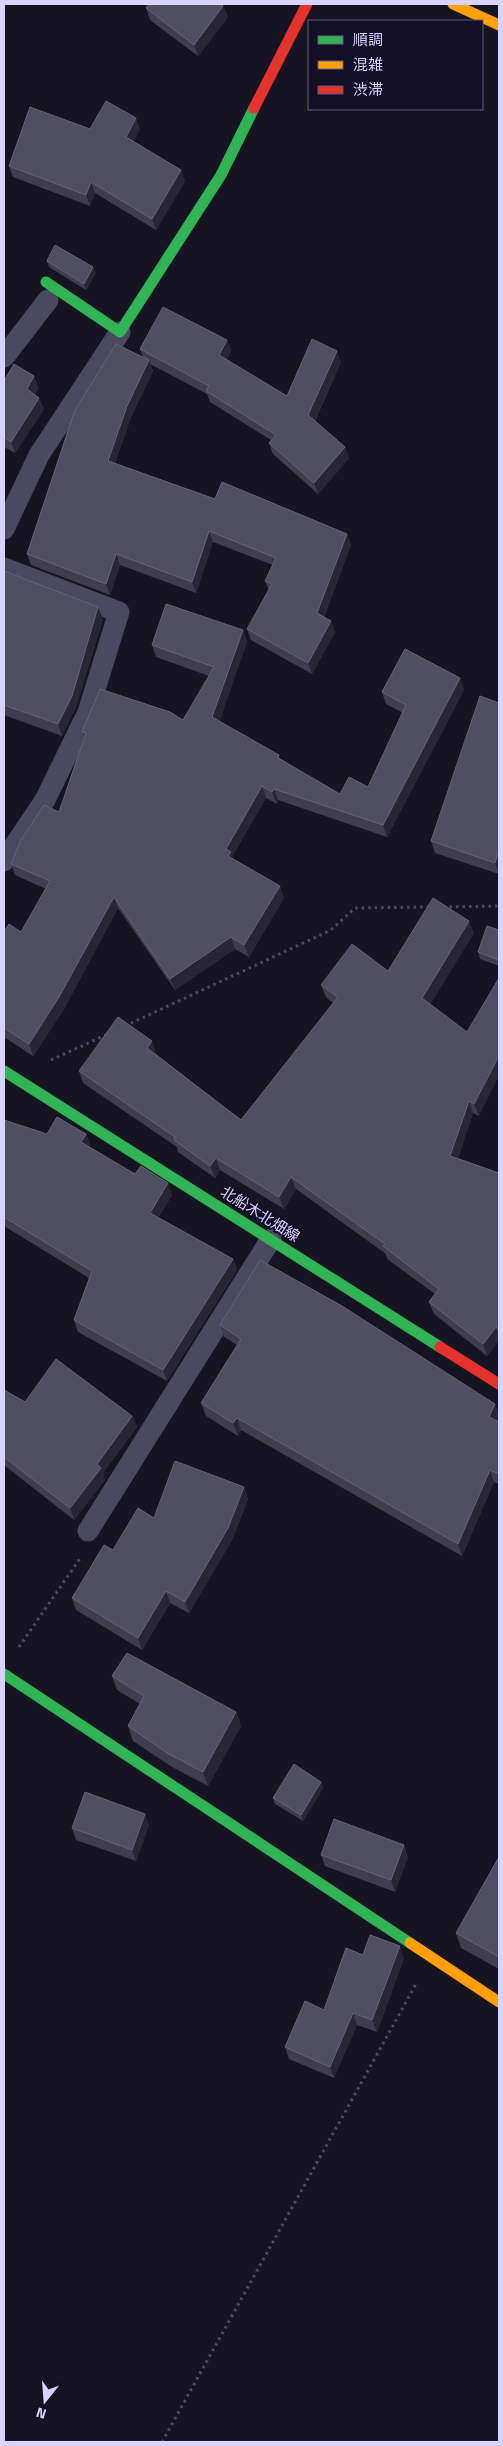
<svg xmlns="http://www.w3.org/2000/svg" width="503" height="2446" font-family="'Titillium Web','Noto Sans JP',sans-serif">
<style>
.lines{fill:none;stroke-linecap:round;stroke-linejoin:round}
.path{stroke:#44505f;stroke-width:3;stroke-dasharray:2.5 4;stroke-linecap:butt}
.lane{stroke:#4a4962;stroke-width:21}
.fast{stroke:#30b455;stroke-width:11}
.slow{stroke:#ff9f0a;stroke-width:11}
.jam{stroke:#e5322d;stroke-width:11}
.wall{fill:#403d50}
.shaded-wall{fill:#282635}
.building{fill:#504e63;stroke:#66637b}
.labels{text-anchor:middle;stroke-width:4;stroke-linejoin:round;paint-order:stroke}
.street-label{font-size:15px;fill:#d9d4ff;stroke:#130f26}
</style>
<rect width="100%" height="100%" fill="#161421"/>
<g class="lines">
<g class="path">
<path d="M443,907l56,-1"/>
<path d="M125,1026l206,-96 24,-22 74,-1"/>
<path d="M51,1060l55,-25"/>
<path d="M19,1647l62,-90"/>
<path d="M162,2442l254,-458"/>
</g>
<g class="lane">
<path d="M4,357l44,-57"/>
<path d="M4,529l35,-74 81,-123"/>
<path d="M4,568l115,44 -31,100 -43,88 -41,61"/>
<path d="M88,1531l183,-292"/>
</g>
<g class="fast">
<path d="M46,282l74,50 101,-157 33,-67"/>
<path d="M4,1071l436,276"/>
<path d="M4,1674l406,269"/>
</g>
<g class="slow">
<path d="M453,4l46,21"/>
<path d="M410,1943l89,59"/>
</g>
<g class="jam">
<path d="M254,108l53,-104"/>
<path d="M440,1347l59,37"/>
</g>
</g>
<g class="wall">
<path d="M223,6l5,11 -30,39 -48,-36 -4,-12z"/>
<path d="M90,129h50l-7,13 52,39 -29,49 -61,-37 -5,13 -77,-29 -4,-11z"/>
<path d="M47,261l49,12 -10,17 -37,-23z"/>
<path d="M227,340l4,11 -5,9 61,36 54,-34 -26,59 30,26 4,11 -31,36 -45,-40 -4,-11 2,-3 -61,-38 -3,-8 -57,-30 3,7 -22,46 -16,46 100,36 132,35 4,11 -27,72 11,15 -23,42 -61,-34 -4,-11 22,-38 -4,-10 8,-16 -60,-23 -17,51 -76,-28 -10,30 -79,-30 -4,-11 116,-197 -3,-8z"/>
<path d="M34,376l4,12 -3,6 9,15 -29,44 -11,-6v1v-67z"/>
<path d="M4,571l94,36 5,12 -27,88 -14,29 -58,-21z"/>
<path d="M243,630l4,12 -28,79 62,38 59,35 28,-7 35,-74 -17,-9 -4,-12 78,-14 4,12 -77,147 -109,-37 -1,4 -11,-6 -34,59 1,2 51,39 -35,59 -14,-8 -60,41 -57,-82 -54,101 -31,47 -29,-19v-105h17l25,-43 -31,-14 -4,-11 48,-52 25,-75 -2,-5 101,-12 26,-44 -53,-19 -4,-12z"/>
<path d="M499,703v171l-64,-21 -4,-12z"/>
<path d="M499,930v36l-19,-7 -2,-7z"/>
<path d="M474,933l-44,71 37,28 12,84 -6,-3 -15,45 41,15v167l-12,16 -53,-42 -5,-12 6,-8 -48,-35 -1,-5 -90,-65 -12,20 -64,-39 -5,8 -37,-26 -1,-5 -94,-64 -4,-12 77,-18v1l85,66 92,-117 -7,-6 -5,-12 67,-14z"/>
<path d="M4,1120l43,14h39l4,11 -1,2 46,27 37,21 -14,23 75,41 4,11 -70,111 -89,-49 -4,-12 15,-42 -85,-52z"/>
<path d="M220,1325l275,79 4,12 -1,5 1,1v62l-5,-2 -32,74 -221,-126 -3,6 -32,-20 -5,-13 36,-58 -13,-8z"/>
<path d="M4,1390l21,12 107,14 5,11 -34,46 2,7 -31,40 -70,-55z"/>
<path d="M248,1499l-16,41 -43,73 -19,-10 -28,47 -66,-40 -4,-12 41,-48 41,-32z"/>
<path d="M112,1676l124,36 5,14 -33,60 -36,-19 -39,-26 -5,-15 12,-22 -23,-14z"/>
<path d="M321,1782l2,6 -20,33 -28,-17 -2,-6z"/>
<path d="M149,1825l-13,36 -60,-21 -4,-12z"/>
<path d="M321,1855l87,2 -13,35 -70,-26z"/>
<path d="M499,1857v112l-38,-21 -5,-15z"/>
<path d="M363,1955l41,3 -27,74 -20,-7 -23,53 -45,-19 -4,-12 39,-37z"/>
</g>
<g class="shaded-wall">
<path d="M223,6l5,11 -30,39 -4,-11z"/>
<path d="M136,118l4,11 -10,19 -4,-11z"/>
<path d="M181,170l4,11 -29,49 -4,-11z"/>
<path d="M91,182l4,11 -5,13 -4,-11z"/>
<path d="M93,267l3,6 -10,17 -2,-6z"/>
<path d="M227,340l4,11 -8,15 -4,-11z"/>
<path d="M337,351l4,11 -29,64 -4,-11z"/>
<path d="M149,360l4,11 -22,46 -19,55 -4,-11 19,-55z"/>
<path d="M34,376l4,12 -7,13 -4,-12z"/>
<path d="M39,398l5,11 -29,44 -4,-11z"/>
<path d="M345,447l4,11 -31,36 -4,-11z"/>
<path d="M209,531l4,11 -17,51 -4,-11z"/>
<path d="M347,534l4,11 -30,79 -4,-11z"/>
<path d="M116,554l4,11 -10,30 -4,-11z"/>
<path d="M98,607l5,12 -27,88 -14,29 -4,-12z"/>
<path d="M331,621l4,11 -23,42 -4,-11z"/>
<path d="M243,630l4,12 -30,87 -5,-12z"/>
<path d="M460,678l4,12 -77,147 -4,-12z"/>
<path d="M262,786l4,12 -34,59 3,7 -2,4 -7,-19z"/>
<path d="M274,789l4,11 -1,4 -5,-12z"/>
<path d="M499,851v23l-4,-11z"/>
<path d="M280,886l4,12 -35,59 -5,-12z"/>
<path d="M114,897l4,11 -54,101 -31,47 -4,-12z"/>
<path d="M469,921l5,12 -47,77 -5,-12z"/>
<path d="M231,937l4,12 -60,41 -5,-11z"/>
<path d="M152,1041l4,12 -5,7 -4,-12z"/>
<path d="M499,1056v20l-20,40 -5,-12z"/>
<path d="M469,1101l4,12 -18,55 -5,-12z"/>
<path d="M86,1134l4,11 -5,8 -4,-11z"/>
<path d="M216,1158l4,12 -5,8 -5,-12z"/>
<path d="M291,1177l5,12 -12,20 -5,-12z"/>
<path d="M168,1183l4,12 -18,29 -4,-11z"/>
<path d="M233,1259l4,11 -70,111 -4,-11z"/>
<path d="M496,1327l3,10v3l-12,16 -4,-12z"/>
<path d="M495,1404l4,13 -6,12 -4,-12z"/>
<path d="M132,1416l5,11 -34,46 2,7 -31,40 -4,-12 27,-44z"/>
<path d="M237,1418l4,12 -3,6 -5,-13z"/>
<path d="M490,1470l4,12 -32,74 -4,-12z"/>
<path d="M244,1487l4,12 -16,41 -43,73 -4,-11z"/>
<path d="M166,1591l4,12 -28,47 -4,-12z"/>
<path d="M236,1712l5,14 -33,60 -5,-14z"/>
<path d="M321,1782l2,6 -20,33 -2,-6z"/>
<path d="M145,1814l4,11 -13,36 -4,-11z"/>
<path d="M404,1845l4,12 -13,35 -4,-12z"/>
<path d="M400,1946l4,12 -27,74 -5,-12z"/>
<path d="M353,2013l4,12 -23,53 -4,-11z"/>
</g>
<g class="building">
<path d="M149,4h72l2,2 -29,39 -48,-37z"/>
<path d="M106,101l30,17 -10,19 55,33 -29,49 -61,-37 -5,13 -77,-29 21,-59 60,22z"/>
<path d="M55,245l38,22 -9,17 -37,-23z"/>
<path d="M163,307l64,33 -8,15 68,41 25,-57 25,12 -29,64 37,32 -31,36 -45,-40 7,-8 -70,-44 3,-5 -69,-37z"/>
<path d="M116,344l33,16 -22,46 -19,55 107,38 7,-17 125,52 -30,79 14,8 -23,42 -61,-34 25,-45 -7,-3 11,-23 -67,-27 -17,51 -76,-28 -10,30 -79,-30 48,-144z"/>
<path d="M14,364l20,12 -7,13 12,9 -28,44 -7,-5v-56z"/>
<path d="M4,571l94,36 -26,89 -14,28 -54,-19z"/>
<path d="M166,604l77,26 -31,87 67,38 -1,3 62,36 9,-17 19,10 38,-82 -24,-13 23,-43 55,29 -77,147 -109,-36 -2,3 -10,-6 -36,63 5,3 -3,4 52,30 -36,59 -13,-8 -61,42 -56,-82 -55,100 -30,47 -25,-16v-96l5,-8 12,8 29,-51 -39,-17 10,-24 23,-35 15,7 27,-79 -4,-1 18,-43 70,23 13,8 31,-53 -62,-22z"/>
<path d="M480,696l19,7v148l-4,12 -64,-22z"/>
<path d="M433,898l36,23 -47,77 45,34 32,-54v78l-25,48 -5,-3 -19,55 49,17v157l-3,-3 -13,17 -54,-42 10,-13 -56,-43 2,-2 -94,-67 -12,20 -63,-39 -6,8 -36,-26 1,-3 -96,-66 39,-54 34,24 -5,7 94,72 97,-123 -17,-12 31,-41 36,27z"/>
<path d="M487,926l12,4v30l-21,-8z"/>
<path d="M57,1117l29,17 -5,8 54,32 6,-8 27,17 -18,30 83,46 -70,111 -89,-50 18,-49 -88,-54v-97l43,14z"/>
<path d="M260,1260l82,46 153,98 -6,13 10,5v52l-9,-4 -32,74 -221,-126 -4,5 -32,-20 40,-64 -21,-14z"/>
<path d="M56,1359l76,57 -35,48 4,4 -31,40 -66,-51v-67l21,12z"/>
<path d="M175,1461l69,26 -16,41 -43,74 -19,-11 -28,47 -66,-40 32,-53 9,5 25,-42 16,10z"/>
<path d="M127,1653l109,59 -33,60 -36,-19 -39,-27 16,-30 -32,-20z"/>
<path d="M294,1764l27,18 -20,33 -28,-17z"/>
<path d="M85,1792l60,22 -13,36 -60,-22z"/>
<path d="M334,1819l70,26 -13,35 -70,-25z"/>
<path d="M499,1857v100l-43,-24z"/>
<path d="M370,1935l30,11 -28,74 -19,-7 -23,54 -45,-20 20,-46 19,9 22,-62 17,7z"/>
</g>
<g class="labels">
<g class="street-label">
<text transform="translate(260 1214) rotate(32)" y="5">北船木北畑線</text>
</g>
</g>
<rect width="503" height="2446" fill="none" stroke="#d9d4ff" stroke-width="10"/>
<rect x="308" y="20" width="175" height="90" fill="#130f26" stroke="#625e7d"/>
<rect x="318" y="36" width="25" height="8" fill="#30b455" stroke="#625e7d"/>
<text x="353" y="45" font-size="15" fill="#d9d4ff">順調</text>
<rect x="318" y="61" width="25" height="8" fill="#ff9f0a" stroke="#625e7d"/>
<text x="353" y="70" font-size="15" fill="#d9d4ff">混雑</text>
<rect x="318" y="86" width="25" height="8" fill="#e5322d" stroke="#625e7d"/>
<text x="353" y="95" font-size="15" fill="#d9d4ff">渋滞</text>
<g transform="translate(45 2401) rotate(197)" stroke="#130f26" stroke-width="4" paint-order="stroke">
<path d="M0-4L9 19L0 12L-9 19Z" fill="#d9d4ff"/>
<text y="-8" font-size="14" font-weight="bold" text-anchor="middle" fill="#d9d4ff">N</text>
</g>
</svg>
